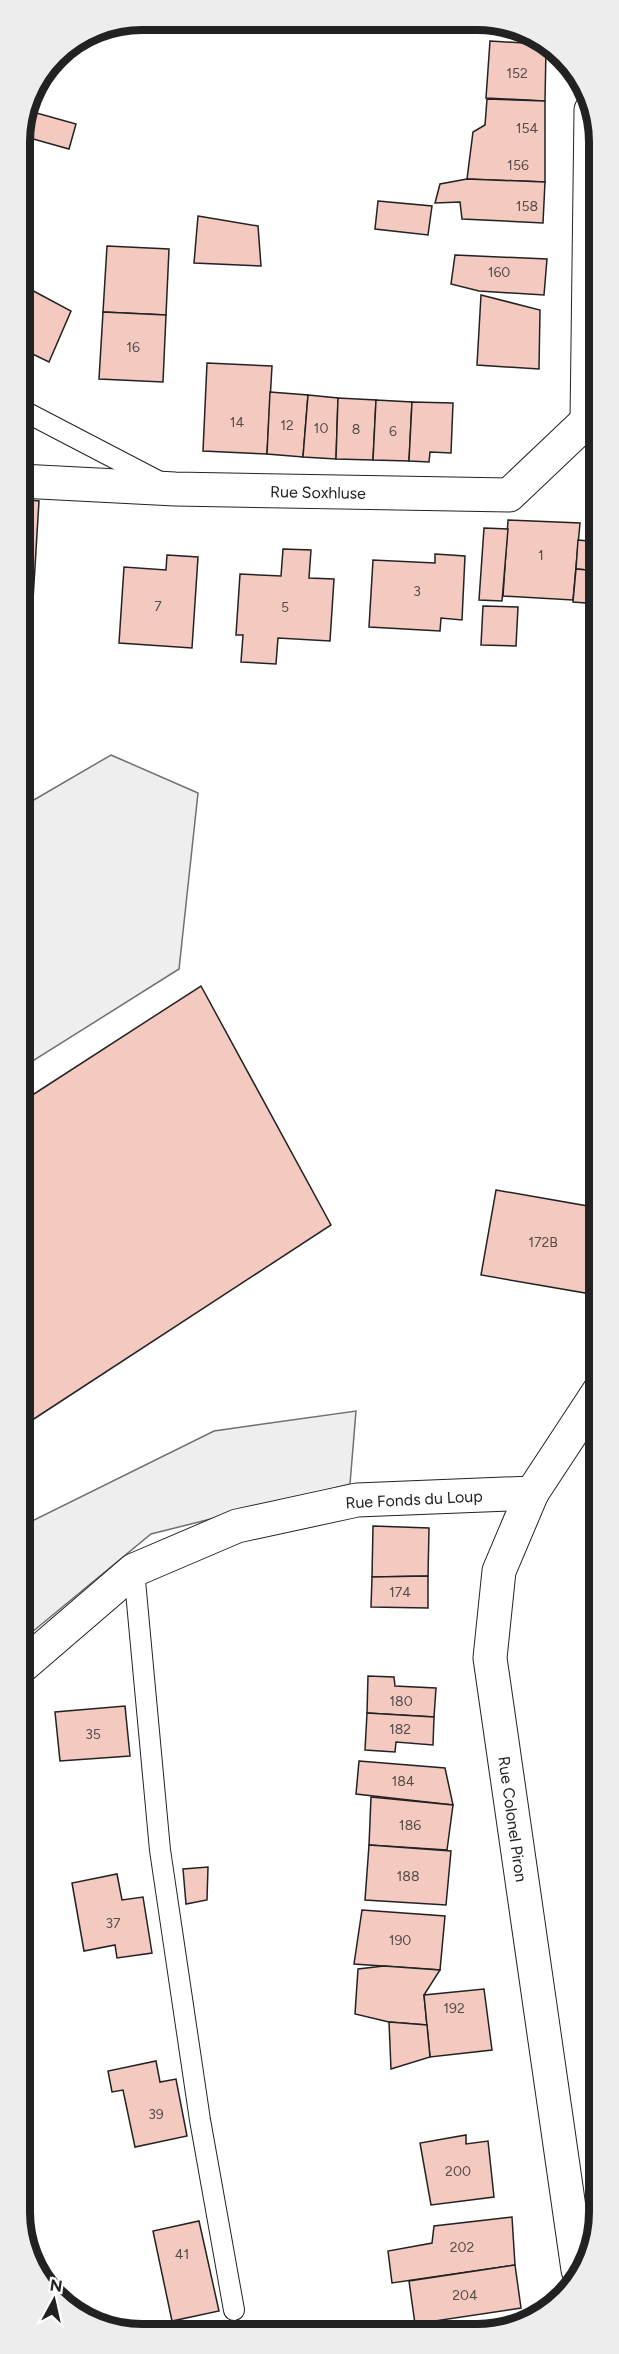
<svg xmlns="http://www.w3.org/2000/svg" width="619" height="2354" font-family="Figtree,sans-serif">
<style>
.green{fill:#eee;stroke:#6f6f6f;stroke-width:1.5}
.building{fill:#f3c9c0;stroke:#222;stroke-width:1.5}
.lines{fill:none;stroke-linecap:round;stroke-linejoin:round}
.service-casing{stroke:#222;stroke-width:22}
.minor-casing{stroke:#222;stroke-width:35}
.service{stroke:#fff;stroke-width:20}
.minor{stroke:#fff;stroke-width:33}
.labels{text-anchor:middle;stroke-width:4.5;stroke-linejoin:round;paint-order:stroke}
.number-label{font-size:14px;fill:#564c4a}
.street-label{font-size:16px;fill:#222;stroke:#fff}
.rim{fill:none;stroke:#222;stroke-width:8}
</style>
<rect width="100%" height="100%" fill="#fff"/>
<g class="green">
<path d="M111,755l87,38 -19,176 -159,100v-261z"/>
<path d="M356,1411l-6,73 -199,50 -131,108v-115l194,-96z"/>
</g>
<g class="building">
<path d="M490,41l50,3 6,4 -1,53 -59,-3z"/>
<path d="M487,99l58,2v81l-78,-3 6,-47 12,-7z"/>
<path d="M33,112l43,12 -7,25 -43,-12z"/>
<path d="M467,179l78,3 -2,41 -81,-4 -2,-17 -25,1 5,-19z"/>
<path d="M378,201l54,5 -4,29 -53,-6z"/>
<path d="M198,216l60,10 3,40 -67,-3z"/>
<path d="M107,246l62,3 -3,66 -63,-3z"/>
<path d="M455,255l92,4 -3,36 -65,-4 -28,-7z"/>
<path d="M26,287l45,24 -22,51 -29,-14v-47z"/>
<path d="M481,295l59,15 -1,59 -62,-4z"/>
<path d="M103,312l63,3 -3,67 -64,-3z"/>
<path d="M207,363l65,3 -5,88 -64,-3z"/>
<path d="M270,392l38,3 -5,62 -36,-3z"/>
<path d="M308,395l30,3 -2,61 -33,-2z"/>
<path d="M338,398l38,2 -3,60 -37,-1z"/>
<path d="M376,400l36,2 -3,59 -36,-1z"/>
<path d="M412,402l41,1 -2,50 -21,-1 -1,10 -20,-1z"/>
<path d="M20,499l19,2 -9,148h-10z"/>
<path d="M508,520l72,3 -7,77 -70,-4z"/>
<path d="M484,528l24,1 -6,72 -23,-1z"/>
<path d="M578,540l21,2v29l-23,-2z"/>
<path d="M283,549l28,1 -2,28 25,1 -4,62 -52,-3 -2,26 -35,-2 2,-27h-7l4,-61 41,2z"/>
<path d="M435,554l30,2 -3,64 -21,-2 -1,13 -71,-4 4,-67 62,3z"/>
<path d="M167,555l31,2 -6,91 -73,-5 5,-76 42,3z"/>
<path d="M576,569l23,2v33l-26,-2z"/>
<path d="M483,606l35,1 -2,39 -35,-1z"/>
<path d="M201,986l130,239 -311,203v-325z"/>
<path d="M496,1190l103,18 -2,87 -116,-20z"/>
<path d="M373,1526l56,2 -1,48 -56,1z"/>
<path d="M428,1576v32l-57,-1 1,-30z"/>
<path d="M368,1676l26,1 1,9 41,2 -2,29 -67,-4z"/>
<path d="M125,1706l5,50 -70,5 -5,-49z"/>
<path d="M367,1713l67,4 -1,28 -37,-3 -1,10 -30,-2z"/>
<path d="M359,1761l86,7 8,37 -97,-11z"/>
<path d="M371,1797l82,8 -6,45 -78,-5z"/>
<path d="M369,1845l82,6 -5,54 -81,-5z"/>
<path d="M208,1867l-1,33 -21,4 -3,-35z"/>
<path d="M117,1874l5,26 21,-3 9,56 -35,5 -2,-13 -31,6 -12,-68z"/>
<path d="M593,1906h6v47z"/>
<path d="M362,1910l83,6 -5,54 -86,-6z"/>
<path d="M384,1966l56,4 -16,25 3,30 -38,-3 -34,-8 3,-45z"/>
<path d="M484,1989l8,61 -62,7 -6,-62z"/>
<path d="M389,2022l38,3 3,32 -39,12z"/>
<path d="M156,2061l4,21 16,-3 11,57 -52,11 -12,-57 -11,2 -4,-21z"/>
<path d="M466,2135v9l22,-3 6,56 -63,8 -11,-62z"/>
<path d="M512,2217l3,48 -123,18 -4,-32 44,-8 2,-17z"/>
<path d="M199,2221l20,90 -47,10 -19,-90z"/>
<path d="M515,2265l6,43 -106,16 -6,-43z"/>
</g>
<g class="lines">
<g class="service-casing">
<g id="service">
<path d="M20,409l142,74"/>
<path d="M134,1570l26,280 40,270 34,190"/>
</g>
</g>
<g class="minor-casing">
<g id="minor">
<path d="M591,110l-4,311 12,10"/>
<path d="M20,481l155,8 334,6 78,-74"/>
<path d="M20,1668l114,-98 103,-44 120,-26 175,-7"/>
<path d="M578,2270l-88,-612 9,-87 33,-78 67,-102"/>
</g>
</g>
<use href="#service" class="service"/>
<use href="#minor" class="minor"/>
</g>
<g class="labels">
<g class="number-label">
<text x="517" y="78">152</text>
<text x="527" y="133">154</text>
<text x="518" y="170">156</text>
<text x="527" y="211">158</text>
<text x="499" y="277">160</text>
<text x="133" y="352">16</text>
<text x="237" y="427">14</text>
<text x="287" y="430">12</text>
<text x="321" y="433">10</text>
<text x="356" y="434">8</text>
<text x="393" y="436">6</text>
<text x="541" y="560">1</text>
<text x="417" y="596">3</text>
<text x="158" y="611">7</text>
<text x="285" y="612">5</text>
<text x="543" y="1247">172B</text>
<text x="400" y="1597">174</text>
<text x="401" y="1706">180</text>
<text x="400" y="1734">182</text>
<text x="93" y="1739">35</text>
<text x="403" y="1786">184</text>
<text x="410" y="1830">186</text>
<text x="408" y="1881">188</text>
<text x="113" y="1928">37</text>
<text x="400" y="1945">190</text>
<text x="454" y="2013">192</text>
<text x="156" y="2119">39</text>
<text x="458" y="2176">200</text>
<text x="462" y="2252">202</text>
<text x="182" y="2259">41</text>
<text x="465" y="2300">204</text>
</g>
<g class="street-label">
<text transform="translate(318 492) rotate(1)" y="6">Rue Soxhluse</text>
<text transform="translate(414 1499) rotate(-3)" y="6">Rue Fonds du Loup</text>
<text transform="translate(513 1819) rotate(82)" y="6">Rue Colonel Piron</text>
</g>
</g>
<path d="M0 0H619V2354H0ZM142 30H477A112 112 0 0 1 589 142V2212A112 112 0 0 1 477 2324H142A112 112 0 0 1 30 2212V142A112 112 0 0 1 142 30Z" fill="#ededed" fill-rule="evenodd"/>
<path class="rim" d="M142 30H477A112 112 0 0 1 589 142V2212A112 112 0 0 1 477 2324H142A112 112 0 0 1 30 2212V142A112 112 0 0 1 142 30Z"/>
<g transform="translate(54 2300) rotate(8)" stroke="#ffffff" stroke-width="4.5" paint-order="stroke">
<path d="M0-4.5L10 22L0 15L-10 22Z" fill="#222222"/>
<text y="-9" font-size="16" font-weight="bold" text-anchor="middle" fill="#222222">N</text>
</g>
</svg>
